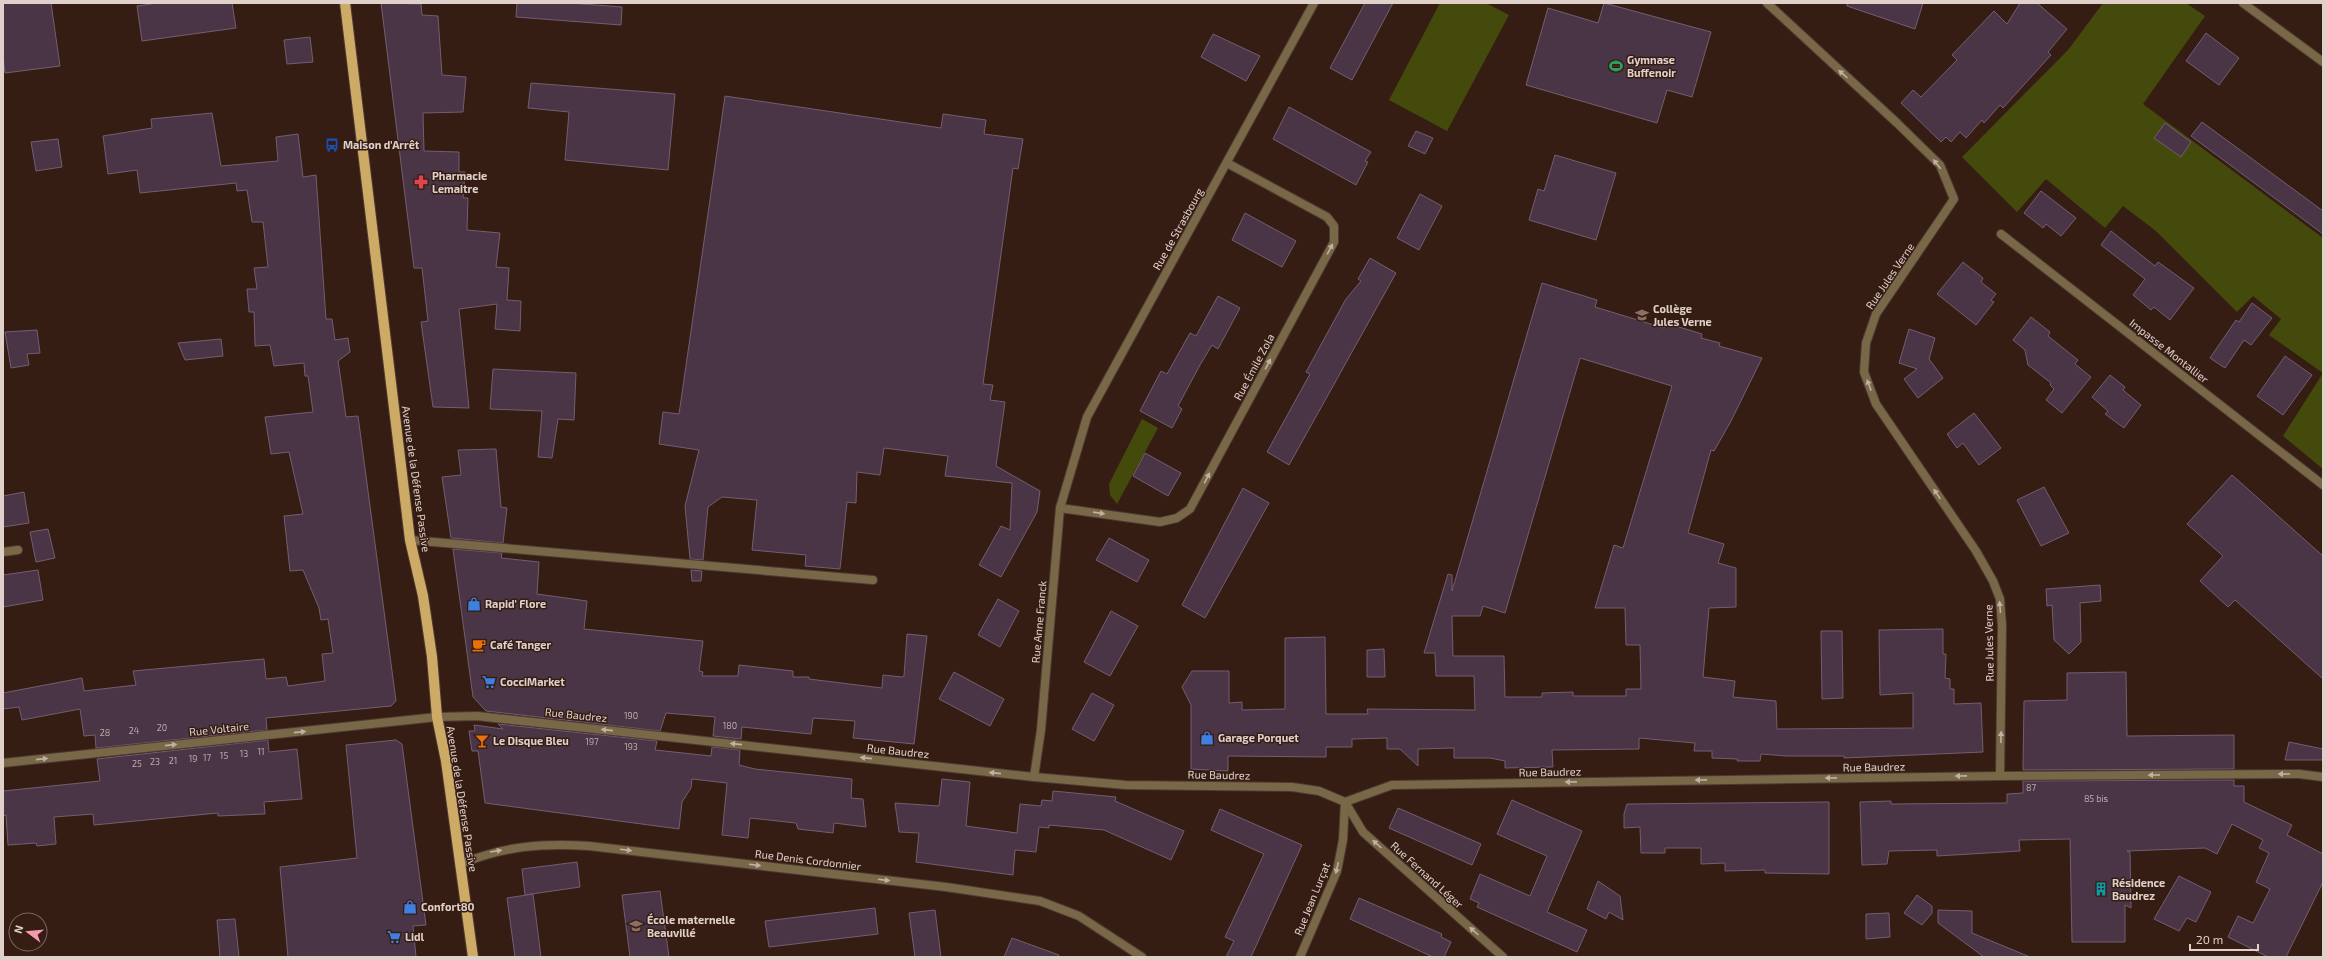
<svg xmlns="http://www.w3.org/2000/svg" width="2326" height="960" font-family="'Exo 2',sans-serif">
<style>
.green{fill:#444a0b}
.building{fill:#4a3547;stroke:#745d70;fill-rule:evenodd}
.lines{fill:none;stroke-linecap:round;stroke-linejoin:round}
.street-casing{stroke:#503a31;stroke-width:10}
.primary-casing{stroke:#503a31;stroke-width:12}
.street{stroke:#786848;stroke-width:8}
.primary{stroke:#cdab66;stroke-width:10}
.oneway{fill:#c1b1a3}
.labels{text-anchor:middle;stroke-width:3;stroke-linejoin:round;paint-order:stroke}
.number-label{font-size:9px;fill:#baa9a9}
.poi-label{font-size:11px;font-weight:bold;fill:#e0d0ca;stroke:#351d14;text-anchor:start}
.street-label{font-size:11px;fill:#e0d0ca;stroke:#351d14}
</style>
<rect width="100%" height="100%" fill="#351d14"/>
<g class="green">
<path d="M1440,3h46l23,12 -62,116 -58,-31z"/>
<path d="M2103,3h83l19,13 -62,88 180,134v231l-40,-33 40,-63 -54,-38 12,-16 -28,-23 -16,16 -81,-81 -33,-25 -18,22 -59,-49 -29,33 -55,-55 106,-107z"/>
<path d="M1142,419l16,9 -41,76 -7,-9 -1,-11z"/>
</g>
<g class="building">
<path d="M3,3h48l9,63 -55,7 -2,-16z"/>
<path d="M158,3h74l4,25 -94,13 -5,-35z"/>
<path d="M381,3l40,1 1,11 16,1 4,59 24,2 -3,35 -40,1 1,38 35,1v20h6l-2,26h5l-1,32 33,3 -4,34 13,1 -2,32 14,1 -1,30 -25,-2 2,-25 -38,5 10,99 -36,-1 -12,-85 7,-1 -6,-53h-8z"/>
<path d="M517,3h52l53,4 -1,18 -105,-8z"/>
<path d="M1365,3h28l-41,77 -22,-12z"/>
<path d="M1604,3l107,29 -19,65 -25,-7 -10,33 -131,-38 22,-77 50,15z"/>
<path d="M1847,3h76l-8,26 -68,-23z"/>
<path d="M2020,3h17l30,26 -19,23 3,3 -48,53 -3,-3 -16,18 -2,-3 -16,18 -6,-6 -9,10 -5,-5 -5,5 -40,-39 12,-13 8,7 36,-37 -5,-5 42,-44 13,13z"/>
<path d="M2206,33l33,25 -20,27 -33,-24z"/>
<path d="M1213,34l47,22 -14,25 -45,-24z"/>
<path d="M310,37l3,25 -26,2 -3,-24z"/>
<path d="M531,83l144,11 -7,76 -103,-10 4,-48 -41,-4z"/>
<path d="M725,96l216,32 2,-14 43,6 -2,14 39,5 -5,30 -5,-1 -30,216 10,1 -3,15 15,2 -9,64 44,25 -3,21 -36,65 -22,-12 22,-39 9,4 2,-47 -67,-7 3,-20 -64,-8 -4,27 -23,-3 -1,31 -9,-1 -7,67 -35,-3 1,-11 -54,-5 5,-50 -35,-3 -14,10 -5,53 -13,-1 -5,-53 14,-56 -40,-6 4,-32 16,2z"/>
<path d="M1289,107l82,45 -6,9 3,1 -12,23 -83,-46z"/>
<path d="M212,113l9,53 57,-5 -2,-24 22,-3 5,43 13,-2 10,144h6l3,21 13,-2 2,14 -12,9 4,27 4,29 12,-1 38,285 -5,5 -125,12 1,12 -171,18 -1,-13 -11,1 -4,-27 -58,11 -3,-13 -16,2v-16l79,-15 2,13 52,-6 -3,-14 131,-12 2,20 20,-2 2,9 37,-5 -3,-27 11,-1 -5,-34 -7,1 -2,-12 -16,-38 -13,1 -6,-55 19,-2 -14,-62 -18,2 -6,-37 48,-5 -5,-36h-3l-1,-13 -30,3 -4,-21 -15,1 -1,-34h-5l-2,-23h10l-3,-21 14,-1 -5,-45h-11l-5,-32 -10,1 -1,-8 -96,10 -3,-23 -29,4 -5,-38 49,-8 -1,-9z"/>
<path d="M2202,122l121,89v23l-132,-98z"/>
<path d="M2165,123l26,19 -10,15 -27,-19z"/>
<path d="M1416,131l17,7 -8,16 -17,-8z"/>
<path d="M58,139l4,28 -26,4 -5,-29z"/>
<path d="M1555,155l61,18 -20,67 -67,-20 9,-31 6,2z"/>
<path d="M2041,191l35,27 -15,18 -15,-12 -3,4 -19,-15z"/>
<path d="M1420,194l22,12 -23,44 -22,-12z"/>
<path d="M1245,213l51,28 -14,26 -50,-27z"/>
<path d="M2111,231l44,35 3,-4 36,26 -24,32 -16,-13 -3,3 -18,-15 12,-16 -44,-34z"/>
<path d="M1370,258l26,15 -107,192 -22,-13 43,-78 -4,-2 40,-73 15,-18 -3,-2z"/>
<path d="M1963,262l20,16 -2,4 15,12 -5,6 3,2 -18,23 -39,-31z"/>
<path d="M1542,283l55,17 -2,7 69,21 2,-5 36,11 -1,4 19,5 -1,3 43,12 -31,63 -17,30 -3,-1 -23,83 36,11 -6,19 18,5v39l-27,1 -6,69 32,4 -2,16 43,4 1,28 136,-1v-35l-33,2 -1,-65 64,-1v25h3l-1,24 5,1v10h4v15l27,-1 2,49 -139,6v-2h-58l-25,-2 -1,7h-23l1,-2 -26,-1v-7h-18l1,-8 -56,-5v11l-87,1 1,17 -48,1v-7l-15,-3h-36v-10l-36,1v17l-18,-17h-13v-11l-35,1v8h-26v10l-98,-1v15l-37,-2v-64l-9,-18 10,-16h37v32l13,-1v8l43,-1v-71l40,-1 1,77h42l-1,-5 108,1 -1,-34h-38l-1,-23h-11l24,-79 4,1v16zM1580,358l92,28 -49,162 -9,-3 -19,63h30l1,37h14l1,44h-15v7h-53v-4l-31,1v4h-37l-1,-41h-51l-1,-40h28l3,-10 22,7z"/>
<path d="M1218,296l22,12 -22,41 -6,-4 -12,20 -22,41 4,3 -10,19 -32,-17 21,-40 6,3 23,-41 6,3z"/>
<path d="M2252,303l20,15 -21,27 -7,-5 -19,28 -15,-10 26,-38 3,2z"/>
<path d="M2031,317l19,15 -2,4 30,24 -3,4 16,13 -29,36 -16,-13 8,-11 -4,-4 1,-2 -23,-18 -3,-15 -12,-10z"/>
<path d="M1909,329l26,9 -6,21 14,19 -25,20 -14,-19 13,-10 -18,-6z"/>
<path d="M37,330l3,23 -13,1 2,11 -18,3 -6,-36z"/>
<path d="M221,339l2,17 -38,4 -7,-17z"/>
<path d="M2285,356l27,19 -29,40 -26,-19z"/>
<path d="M493,369l83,4 -2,47 -16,-1 -6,39 -14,-1 4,-46 -52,-2z"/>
<path d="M2110,375l15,12 -2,3 18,15 -17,23 -19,-14 3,-3 -16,-14z"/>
<path d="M1974,413l27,35 -22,17 -16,-22 -6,5 -10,-14z"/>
<path d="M496,449l5,58 6,1 -4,35 -52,-5 -9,-61 19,-2 -3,-25z"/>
<path d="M1145,453l36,20 -13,23 -35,-20z"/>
<path d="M2232,475l91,81v123l-88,-79 -7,7 -28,-26 23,-25 -36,-32z"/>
<path d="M2044,487l25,46 -28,13 -24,-46z"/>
<path d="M1243,488l26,15 -64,115 -23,-13z"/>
<path d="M24,492l5,31 -26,4v-31z"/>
<path d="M48,529l7,29 -19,4 -6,-30z"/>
<path d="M1109,538l40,22 -12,22 -41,-22z"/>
<path d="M453,549l49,4 -1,5 38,4 -2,32 50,7 -3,28 119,12 -4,30 4,1 -1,4h36l1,-11 54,6v6h16v2l73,9 1,-13 19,2 2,-1 3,-42 20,2 -13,108 -61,-6 2,-17 -42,-3 -2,16 -69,-7 -1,12 -28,-3 2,-19 -49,-4 -6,18 -174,-20 -13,-14z"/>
<path d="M38,570l5,30 -40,7v-32z"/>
<path d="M691,570l11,1 -1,10h-9z"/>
<path d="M2100,585l1,16 -21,2 1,39 -12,12 -15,-14 -2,-35 -5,1 -1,-17z"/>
<path d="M998,599l21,12 -19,36 -22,-12z"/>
<path d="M1111,611l27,15 -28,50 -26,-14z"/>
<path d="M1821,631h21l1,67 -21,1z"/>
<path d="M1384,649l1,28h-18v-27z"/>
<path d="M954,672l50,27 -14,27 -51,-27z"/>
<path d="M2126,672l1,64 107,-1v34l-211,1 1,-69 43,-1v-27z"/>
<path d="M1092,693l22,12 -20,36 -22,-12z"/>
<path d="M498,724l159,17 -2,9 56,6 1,-9 28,3 -1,15 16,4 97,10 -1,19 12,1 3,28 -32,-4 -1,10 -35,-4 -2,-6 -46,-5 -2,20 -26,-3 5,-52 -35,-4 -1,9 -9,14 -3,27 -194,-26 -7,-52h-6l-3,-20h6l-1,-6 29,4z"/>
<path d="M268,740l1,12 28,-3 5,50 -38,3 1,12 -47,2v-3l-124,12 -1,-11 -39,3 2,27 -19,2 -1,-3 -28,2 -2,-30 -3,1v-25l97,-10 -3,-22z"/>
<path d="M396,740l6,4 24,181 -13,1 3,31h-128l-8,-90 77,-9 -11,-113z"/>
<path d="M2289,742l34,7v11h-38z"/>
<path d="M942,779l28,3 -4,44 51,7 3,-29 21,2 1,-6 10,1 1,-10 63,6 -1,4 69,30 -13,29 -67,-30 -55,-5v3l-10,-1 -3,25 -21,-2 -2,25 -97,-13 3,-29 -20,-1 -4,-29 44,3z"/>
<path d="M2234,780v6h10v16l48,23 -5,10 36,19v28l-37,75h-18l-40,-20 10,-21 15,7 17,-34 -14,-7 13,-29 -10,-5 4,-8 -31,-16 -15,30 -12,-6 -78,3 3,1 1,56 -6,-3v37h-53l-2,-103 -51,1 1,11 -83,5v-6l-48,1 -2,13 -25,1 -2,-63 31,-1v3l116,-1v-9l16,-1v-12z"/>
<path d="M1512,800l70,31 -35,81 40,18 -10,22 -100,-45 2,-4 -9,-4 10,-25 50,22 17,-40 -50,-22z"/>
<path d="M1829,802v72l-64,-1v-3l-40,1v-8l-24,1v-16h-36v5h-24l-1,-26 -16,1v-14l3,-10z"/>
<path d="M1398,808l83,36 -9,21 -83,-37z"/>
<path d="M1220,809l82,36 -51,112h-25l8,-16 -9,-4 39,-83 -53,-24z"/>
<path d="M577,862l3,25 -55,8 -3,-26z"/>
<path d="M2179,876l32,16 -15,30 -9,-4 -8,13 -25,-12z"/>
<path d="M1598,881l22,15 3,24 -14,-8 -3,7 -19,-10z"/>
<path d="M660,891l9,66h-39l-8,-62z"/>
<path d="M533,894l8,63h-26l-8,-59z"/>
<path d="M1917,895l15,11v7l-10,12 -18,-12z"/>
<path d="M1359,898l83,36 -1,3 10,5 -7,15h-11l-83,-38z"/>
<path d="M875,908l3,26 -109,13 -4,-26z"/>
<path d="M935,910l6,47h-26l-6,-44z"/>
<path d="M1938,910l34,1v22l58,24h-46l-46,-34z"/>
<path d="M1889,913l1,24 -24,2v-25z"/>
<path d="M235,919l4,38h-19l-3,-37z"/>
<path d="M1012,938l47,17 -1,2h-54z"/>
</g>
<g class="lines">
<g class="street-casing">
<g id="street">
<path d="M1767,3l130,120 43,42 14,34 -78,115 -10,29 -2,29 12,32 100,147 17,30 7,18 2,27 -2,150"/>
<path d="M2243,3l80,59"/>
<path d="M2001,234l322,251"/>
<path d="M1060,508l100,14 17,-4 13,-9 144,-267v-16l-7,-9 -100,-54"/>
<path d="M410,540l463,40"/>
<path d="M3,552l15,-2"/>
<path d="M3,763l434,-46 40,-1 557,61 92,8 166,2 27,4 26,11 47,-17 608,-9 299,-2 24,3"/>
<path d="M1034,777l7,-47 19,-222 27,-91 227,-414"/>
<path d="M1345,802l18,30 140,125"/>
<path d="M460,864c45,-18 81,-21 129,-18l357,41 94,14 39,15 63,41"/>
<path d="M1300,957l37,-86 6,-31 2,-38"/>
</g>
</g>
<g class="primary-casing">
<path id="primary" d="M345,3l65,537 13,56 9,61 5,60 9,44 27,196"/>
</g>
<use href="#street" class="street"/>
<use href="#primary" class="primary"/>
</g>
<defs><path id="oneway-solid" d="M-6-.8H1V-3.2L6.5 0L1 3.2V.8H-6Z"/></defs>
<g class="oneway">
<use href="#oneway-solid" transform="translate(1843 74) rotate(-138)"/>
<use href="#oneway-solid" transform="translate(1937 164) rotate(-129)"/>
<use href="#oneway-solid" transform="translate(1330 249) rotate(-62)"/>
<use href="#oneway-solid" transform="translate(1268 364) rotate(-62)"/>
<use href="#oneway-solid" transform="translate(1869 385) rotate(-111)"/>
<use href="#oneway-solid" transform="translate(1207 478) rotate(-62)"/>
<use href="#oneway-solid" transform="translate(1937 494) rotate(-124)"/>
<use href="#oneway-solid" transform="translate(1099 513) rotate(8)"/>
<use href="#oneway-solid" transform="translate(2000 607) rotate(-95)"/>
<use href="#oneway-solid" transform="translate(607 730) rotate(-174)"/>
<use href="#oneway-solid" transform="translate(300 732) rotate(-6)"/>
<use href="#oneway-solid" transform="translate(2001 737) rotate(-89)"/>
<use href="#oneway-solid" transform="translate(736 744) rotate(-174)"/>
<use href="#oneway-solid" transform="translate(171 745) rotate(-6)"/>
<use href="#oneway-solid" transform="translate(866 758) rotate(-174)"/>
<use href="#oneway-solid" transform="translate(42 759) rotate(-6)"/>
<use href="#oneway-solid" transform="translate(995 773) rotate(-174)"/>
<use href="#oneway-solid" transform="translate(2284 774) rotate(180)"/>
<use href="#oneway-solid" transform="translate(2154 775) rotate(180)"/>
<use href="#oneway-solid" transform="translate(1961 776) rotate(179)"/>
<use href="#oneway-solid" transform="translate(1831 778) rotate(179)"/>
<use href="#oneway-solid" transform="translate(1701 780) rotate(179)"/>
<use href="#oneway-solid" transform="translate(1571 782) rotate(179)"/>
<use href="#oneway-solid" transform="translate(1377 844) rotate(-138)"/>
<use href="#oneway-solid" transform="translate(626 850) rotate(7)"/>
<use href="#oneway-solid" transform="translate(496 851) rotate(-9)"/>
<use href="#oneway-solid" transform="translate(755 865) rotate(7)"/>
<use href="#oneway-solid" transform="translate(1337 868) rotate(103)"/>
<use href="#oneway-solid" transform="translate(884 880) rotate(7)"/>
<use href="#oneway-solid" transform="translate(1474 931) rotate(-138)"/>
</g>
<defs>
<g id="stadium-bare" transform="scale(1.08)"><path d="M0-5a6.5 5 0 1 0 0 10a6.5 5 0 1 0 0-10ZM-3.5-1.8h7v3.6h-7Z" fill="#2e9e5b" stroke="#351d14" stroke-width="2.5" paint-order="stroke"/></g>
<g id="bus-bare" transform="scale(1.08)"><path d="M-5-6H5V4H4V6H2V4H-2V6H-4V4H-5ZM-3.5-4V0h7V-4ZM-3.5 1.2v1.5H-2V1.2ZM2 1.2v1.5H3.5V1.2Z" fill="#1a4fb4" stroke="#351d14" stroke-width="2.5" paint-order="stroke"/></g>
<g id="pharmacy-bare" transform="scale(1.08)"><path d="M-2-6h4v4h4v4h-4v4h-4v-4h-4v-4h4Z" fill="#e0444e" stroke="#351d14" stroke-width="2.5" paint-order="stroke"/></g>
<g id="school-bare" transform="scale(1.08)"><path d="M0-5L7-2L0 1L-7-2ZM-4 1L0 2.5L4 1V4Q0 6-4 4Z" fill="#8d6e63" stroke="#351d14" stroke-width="2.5" paint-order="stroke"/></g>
<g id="shop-bare" transform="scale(1.08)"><path d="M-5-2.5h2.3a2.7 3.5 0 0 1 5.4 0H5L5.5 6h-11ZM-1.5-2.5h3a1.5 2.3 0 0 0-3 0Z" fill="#3f7fe0" stroke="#351d14" stroke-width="2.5" paint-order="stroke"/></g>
<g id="cafe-bare" transform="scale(1.08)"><path d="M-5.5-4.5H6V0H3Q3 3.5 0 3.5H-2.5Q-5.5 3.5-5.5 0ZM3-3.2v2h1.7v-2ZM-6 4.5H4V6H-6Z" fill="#e8710a" stroke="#351d14" stroke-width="2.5" paint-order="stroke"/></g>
<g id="supermarket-bare" transform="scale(1.08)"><path d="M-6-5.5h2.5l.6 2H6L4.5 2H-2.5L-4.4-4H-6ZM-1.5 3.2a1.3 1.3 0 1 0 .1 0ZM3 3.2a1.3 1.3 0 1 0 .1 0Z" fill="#3f7fe0" stroke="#351d14" stroke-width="2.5" paint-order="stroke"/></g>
<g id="bar-bare" transform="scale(1.08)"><path d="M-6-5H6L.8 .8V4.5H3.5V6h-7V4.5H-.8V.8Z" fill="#e8710a" stroke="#351d14" stroke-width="2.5" paint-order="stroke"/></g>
<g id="building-bare" transform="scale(1.08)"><path d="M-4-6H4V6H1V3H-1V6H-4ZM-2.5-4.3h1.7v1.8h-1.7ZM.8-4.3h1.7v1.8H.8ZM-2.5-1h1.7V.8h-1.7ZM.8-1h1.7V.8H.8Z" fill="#0f9aa8" stroke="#351d14" stroke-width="2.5" paint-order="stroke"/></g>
</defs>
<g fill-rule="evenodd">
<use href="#stadium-bare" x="1616" y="66"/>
<use href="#bus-bare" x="332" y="145"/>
<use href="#pharmacy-bare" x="421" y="182"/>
<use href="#school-bare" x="1642" y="315"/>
<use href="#shop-bare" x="474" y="604"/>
<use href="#cafe-bare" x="479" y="645"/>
<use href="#supermarket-bare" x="489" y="682"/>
<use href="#shop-bare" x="1207" y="738"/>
<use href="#bar-bare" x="482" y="741"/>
<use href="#building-bare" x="2101" y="889"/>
<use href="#shop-bare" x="410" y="907"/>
<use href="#school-bare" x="636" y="926"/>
<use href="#supermarket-bare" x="394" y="937"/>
</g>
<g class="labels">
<g class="number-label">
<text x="631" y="719">190</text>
<text x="730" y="729">180</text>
<text x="162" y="731">20</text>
<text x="134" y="734">24</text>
<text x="105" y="736">28</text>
<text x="592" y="745">197</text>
<text x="631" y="750">193</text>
<text x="261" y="755">11</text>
<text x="244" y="757">13</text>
<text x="224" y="759">15</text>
<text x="207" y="761">17</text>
<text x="193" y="762">19</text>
<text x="173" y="764">21</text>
<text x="155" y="765">23</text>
<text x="137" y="767">25</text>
<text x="2031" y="791">87</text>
<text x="2096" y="802">85 bis</text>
</g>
<g class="poi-label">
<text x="1627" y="64">Gymnase<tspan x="1627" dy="13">Buffenoir</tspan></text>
<text x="343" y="149">Maison d'Arrêt</text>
<text x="432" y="180">Pharmacie<tspan x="432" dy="13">Lemaitre</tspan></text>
<text x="1653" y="313">Collège<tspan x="1653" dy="13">Jules Verne</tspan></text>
<text x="485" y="608">Rapid' Flore</text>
<text x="490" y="649">Café Tanger</text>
<text x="500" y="686">CocciMarket</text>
<text x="1218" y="742">Garage Porquet</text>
<text x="493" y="745">Le Disque Bleu</text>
<text x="2112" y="887">Résidence<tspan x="2112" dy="13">Baudrez</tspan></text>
<text x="421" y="911">Confort80</text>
<text x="647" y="924">École maternelle<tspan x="647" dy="13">Beauvillé</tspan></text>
<text x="405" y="941">Lidl</text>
</g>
<g class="street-label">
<text transform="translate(1178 229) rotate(-61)" y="4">Rue de Strasbourg</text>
<text transform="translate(1890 276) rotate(-56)" y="4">Rue Jules Verne</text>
<text transform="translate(2169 351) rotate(38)" y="4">Impasse Montallier</text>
<text transform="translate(1254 367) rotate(-62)" y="4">Rue Émile Zola</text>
<text transform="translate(416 479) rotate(82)" y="4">Avenue de la Défense Passive</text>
<text transform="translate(1039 622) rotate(-85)" y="4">Rue Anne Franck</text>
<text transform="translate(1989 643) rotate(-91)" y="4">Rue Jules Verne</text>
<text transform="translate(576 715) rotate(6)" y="4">Rue Baudrez</text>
<text transform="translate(219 729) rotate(-6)" y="4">Rue Voltaire</text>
<text transform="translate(898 751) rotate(6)" y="4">Rue Baudrez</text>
<text transform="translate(1874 767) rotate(-1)" y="4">Rue Baudrez</text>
<text transform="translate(1550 772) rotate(-1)" y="4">Rue Baudrez</text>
<text transform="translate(1219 775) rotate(1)" y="4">Rue Baudrez</text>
<text transform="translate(462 799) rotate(81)" y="4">Avenue de la Défense Passive</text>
<text transform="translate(808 860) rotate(7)" y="4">Rue Denis Cordonnier</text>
<text transform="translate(1427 875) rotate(42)" y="4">Rue Fernand Léger</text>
<text transform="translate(1312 899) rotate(-68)" y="4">Rue Jean Lurçat</text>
</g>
</g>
<rect width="2326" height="960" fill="none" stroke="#e0d0ca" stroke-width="8"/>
<g transform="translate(28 932) rotate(286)"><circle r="19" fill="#351d14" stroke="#79655d"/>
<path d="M0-3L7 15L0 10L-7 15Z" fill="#f39aac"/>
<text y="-6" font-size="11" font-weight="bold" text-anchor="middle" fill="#e0d0ca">N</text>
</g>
<path d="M2190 944v6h68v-6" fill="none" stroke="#e0d0ca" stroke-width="2"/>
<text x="2196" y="944" font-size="12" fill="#e0d0ca" stroke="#351d14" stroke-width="3" paint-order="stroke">20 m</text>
</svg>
